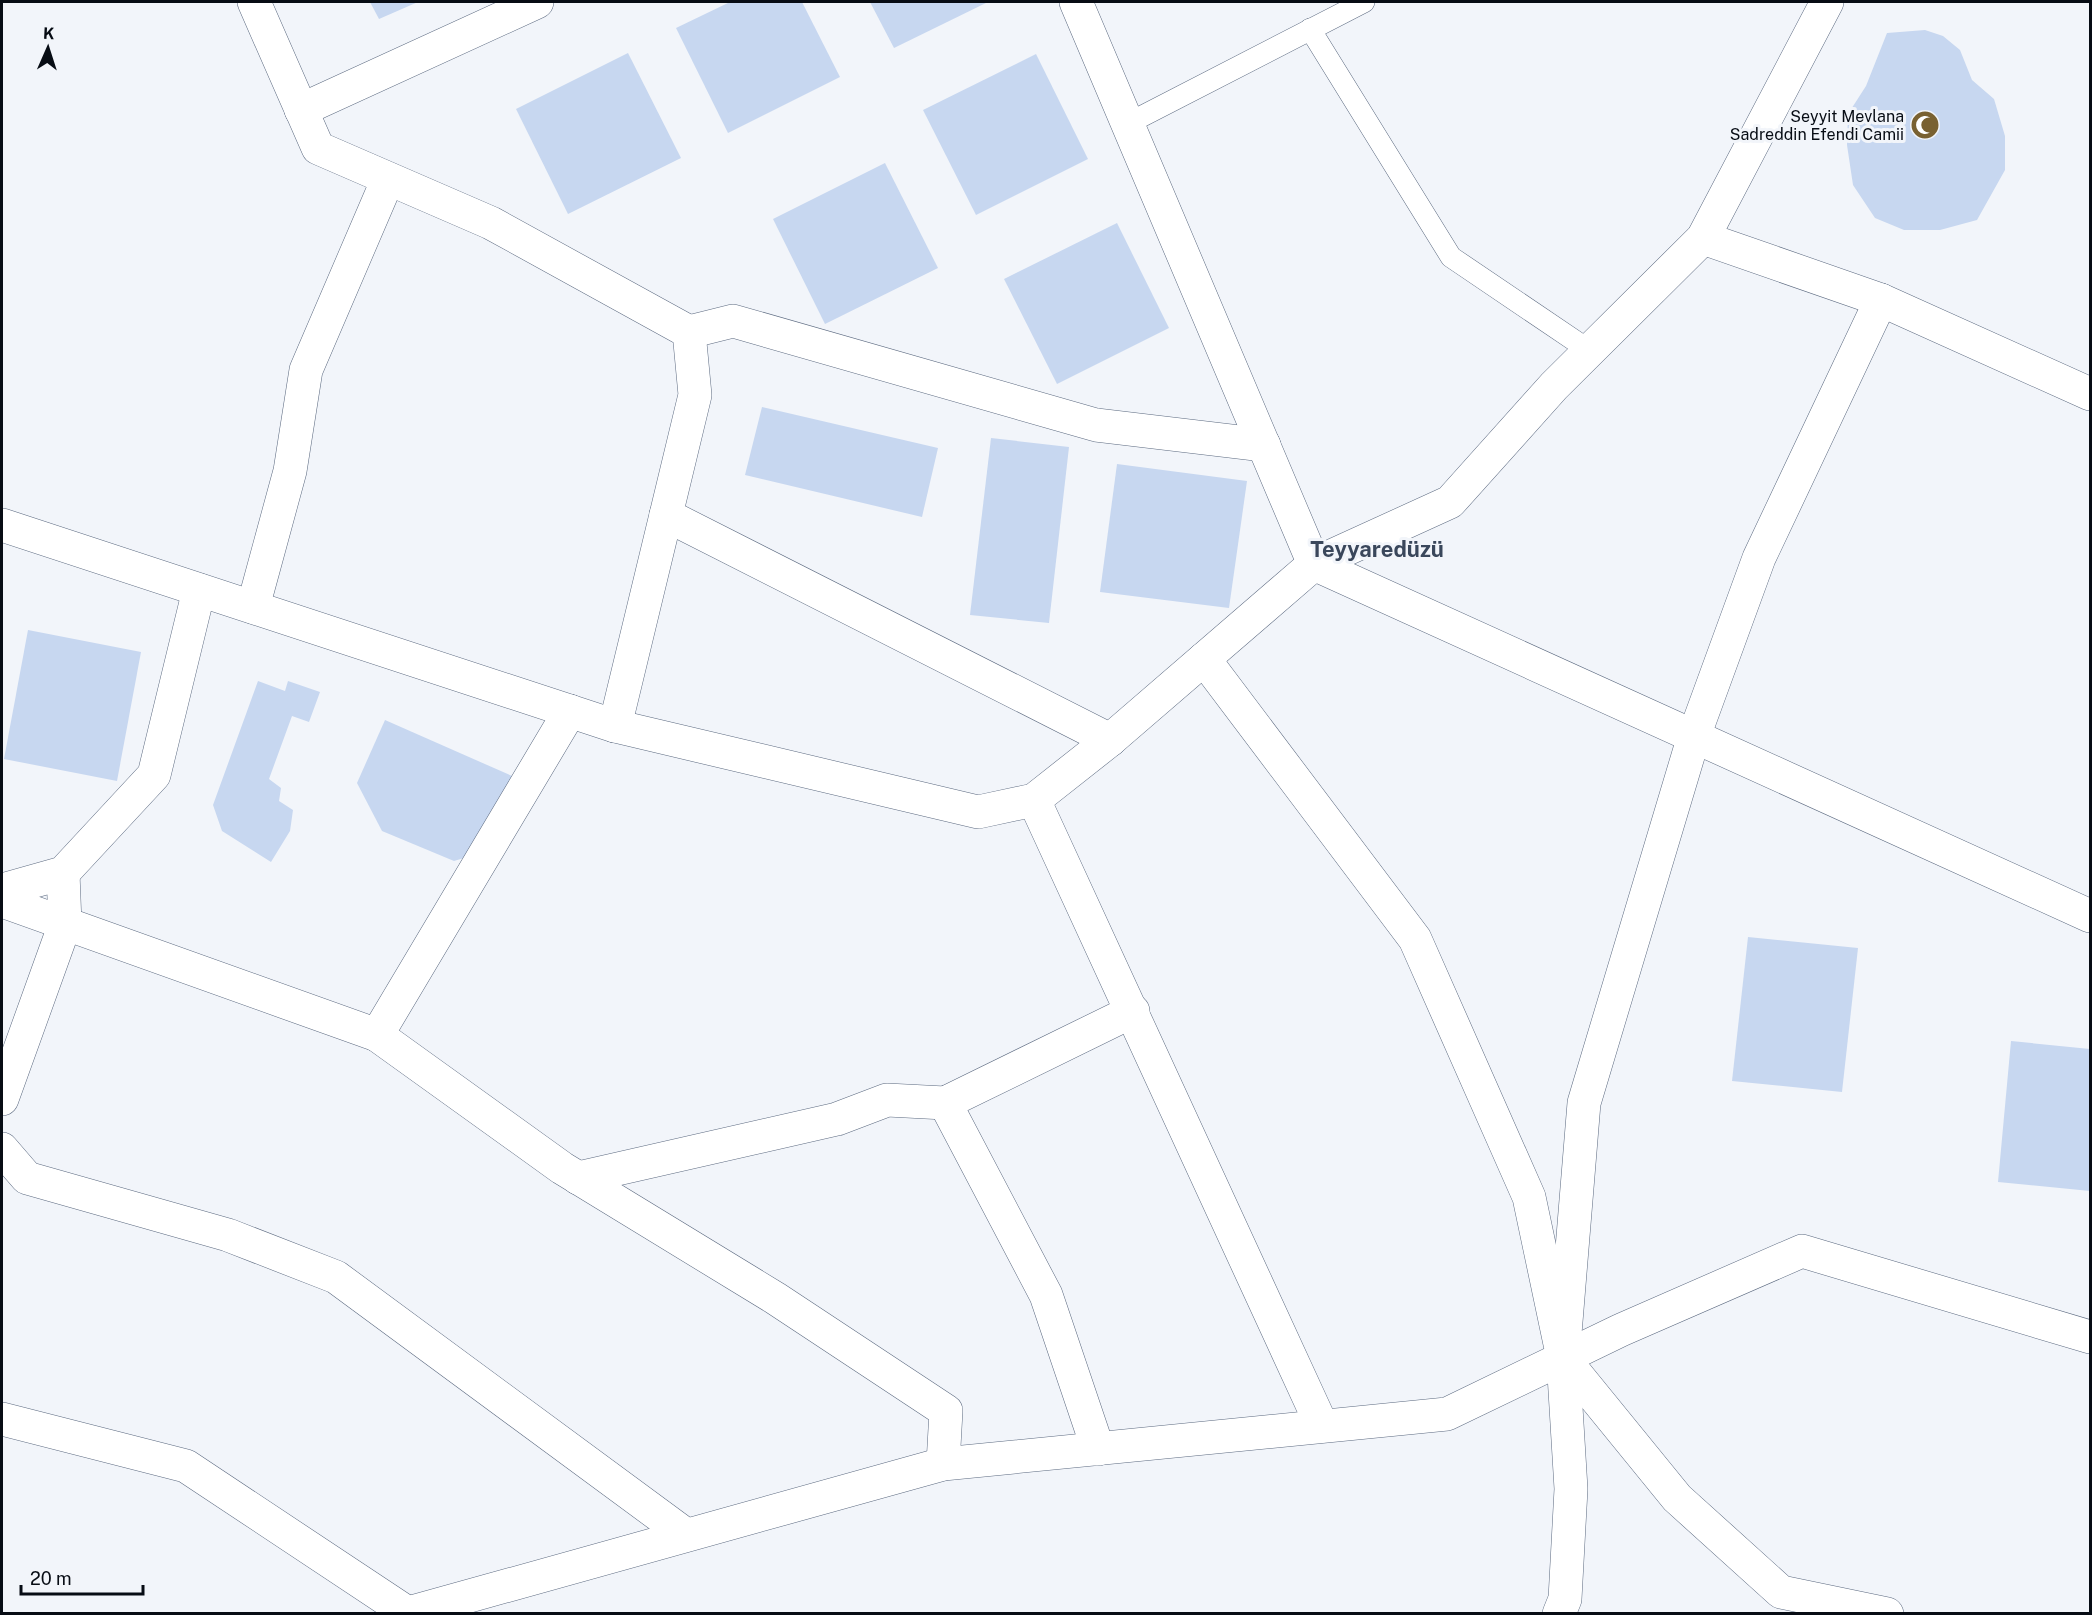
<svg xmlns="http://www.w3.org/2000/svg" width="2092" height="1615" font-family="'Public Sans',sans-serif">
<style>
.building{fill:#c7d7f0}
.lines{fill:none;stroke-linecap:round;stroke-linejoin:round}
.lane-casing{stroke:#5c6a80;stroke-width:22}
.street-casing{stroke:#5c6a80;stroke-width:34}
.lane{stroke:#fff;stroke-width:21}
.street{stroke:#fff;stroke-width:33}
.labels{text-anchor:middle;stroke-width:6;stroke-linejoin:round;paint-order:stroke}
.poi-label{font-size:16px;fill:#070c14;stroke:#f2f5fa;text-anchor:end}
.district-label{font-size:22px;font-weight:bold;fill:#3a475b;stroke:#f2f5fa}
</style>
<rect width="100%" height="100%" fill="#f2f5fa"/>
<g class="building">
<path d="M370,2h48l-39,17z"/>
<path d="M730,2h72l38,75 -112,56 -52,-105z"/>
<path d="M870,2h118l-94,46z"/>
<path d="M1925,30l18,6 17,14 12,30 22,19 11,37v34l-28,50 -37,10h-36l-29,-12 -22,-33 -6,-40 1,-31 18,-28 21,-53z"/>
<path d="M628,53l53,105 -113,56 -52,-105z"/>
<path d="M1036,54l52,105 -112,56 -53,-105z"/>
<path d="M885,163l53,105 -113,56 -52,-105z"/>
<path d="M1117,223l52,105 -112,56 -53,-105z"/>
<path d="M762,407l176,41 -16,69 -177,-42z"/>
<path d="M991,438l78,9 -20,176 -79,-8z"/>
<path d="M1117,464l130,17 -18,127 -129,-16z"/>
<path d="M28,630l113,22 -24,129 -113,-22z"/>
<path d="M258,681l27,10 3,-10 32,11 -11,30 -17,-6 -23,63 12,9 -2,13 14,9 -3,21 -19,31 -49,-31 -9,-26z"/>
<path d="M385,720l143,63 -28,64 -46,14 -72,-30 -25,-48z"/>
<path d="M1748,937l110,11 -16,144 -110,-11z"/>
<path d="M2011,1041l79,8v142l-92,-9z"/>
</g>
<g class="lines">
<g class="lane-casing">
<g id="lane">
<path d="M1310,29l141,228 139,94"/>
<path d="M1127,124l237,-122"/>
</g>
</g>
<g class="street-casing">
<g id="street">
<path d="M254,2l64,146 173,75 198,109 6,63 -80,331"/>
<path d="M1076,2l238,562 776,352"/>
<path d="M301,110l236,-108"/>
<path d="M1703,238l178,62 209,94"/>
<path d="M689,332l44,-11 363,104 168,20"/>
<path d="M666,515l444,225"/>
<path d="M2,525l613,201 363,86 56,-12 76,-60 204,-176 136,-62 104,-116 149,-148 124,-236"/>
<path d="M253,607l37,-136 16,-101 82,-191"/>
<path d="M1204,659l211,280 114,258 34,161 114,140 104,94 106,22"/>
<path d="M1034,800l288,626"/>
<path d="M2,890l61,-17 91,-98 45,-185"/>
<path d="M2,901l375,134 193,-324"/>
<path d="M377,1035l185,133 213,130 171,113 -3,53"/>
<path d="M2,1099l63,-175 -2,-51"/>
<path d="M945,1103l101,192 52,154"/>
<path d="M2,1149l25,29 201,57 108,42 350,258"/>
<path d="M578,1178l259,-59 50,-19 58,3 188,-92"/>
<path d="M2,1419l184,47 220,146"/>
<path d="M405,1614l538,-150 504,-50 174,-84 181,-79 288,86"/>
<path d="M1559,1614l6,-15 6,-110 -8,-131 21,-255 110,-367 65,-178 122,-258"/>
</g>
</g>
<use href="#lane" class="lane"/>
<use href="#street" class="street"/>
</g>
<defs>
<g id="mosque-disc" transform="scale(1.5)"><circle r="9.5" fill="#796131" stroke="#f2f5fa"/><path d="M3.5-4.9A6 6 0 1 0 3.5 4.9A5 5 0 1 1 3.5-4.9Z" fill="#fff"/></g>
</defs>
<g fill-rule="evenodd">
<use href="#mosque-disc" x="1925" y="125"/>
</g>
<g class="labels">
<g class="poi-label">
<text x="1904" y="122">Seyyit Mevlana<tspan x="1904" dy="18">Sadreddin Efendi Camii</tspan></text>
</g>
<g class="district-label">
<text x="1377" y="557">Teyyaredüzü</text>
</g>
</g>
<rect width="2092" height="1615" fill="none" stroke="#070c14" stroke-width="6"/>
<g transform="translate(48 48) rotate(3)" stroke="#f2f5fa" stroke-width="4.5" paint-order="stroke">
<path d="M0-4.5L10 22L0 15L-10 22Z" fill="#070c14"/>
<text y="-9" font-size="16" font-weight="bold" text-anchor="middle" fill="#070c14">K</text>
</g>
<path d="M21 1585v9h122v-9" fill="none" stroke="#070c14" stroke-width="3"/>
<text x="30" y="1585" font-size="18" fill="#070c14" stroke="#f2f5fa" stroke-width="4.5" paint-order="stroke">20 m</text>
</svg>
